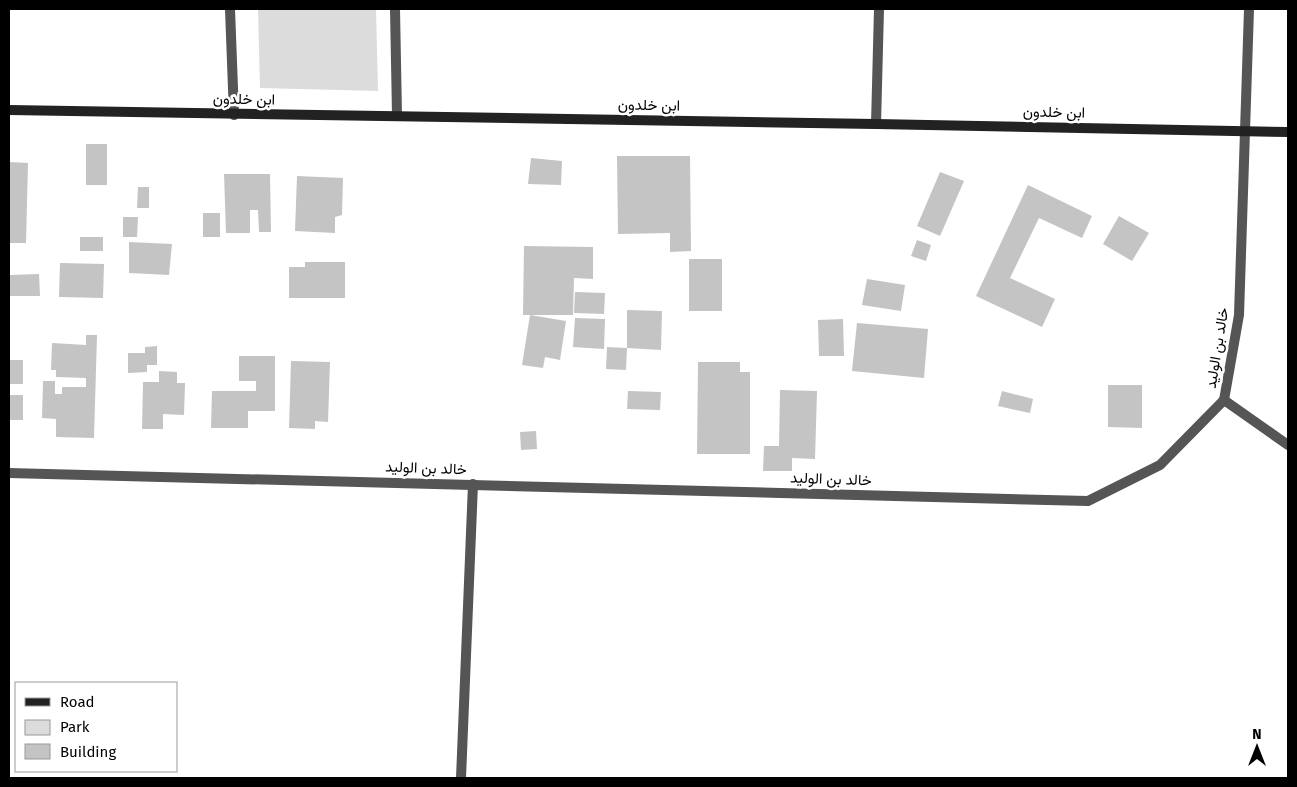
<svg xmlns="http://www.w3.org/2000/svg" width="1297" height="787" font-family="'Fira Sans',Vazirmatn,sans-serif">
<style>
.green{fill:#dcdcdc}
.building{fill:#c4c4c4}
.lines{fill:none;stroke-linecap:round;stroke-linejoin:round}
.street{stroke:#555;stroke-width:10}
.secondary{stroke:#222;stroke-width:10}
.labels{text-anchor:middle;stroke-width:5;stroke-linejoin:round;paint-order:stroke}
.street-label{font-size:15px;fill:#000;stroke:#fff}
</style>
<rect width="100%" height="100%" fill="#fff"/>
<path class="green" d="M258,9h118l2,82 -118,-3z"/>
<g class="building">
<rect x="86" y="144" width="21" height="41"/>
<path d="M617,156h73l1,95 -21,1v-19l-52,1z"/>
<path d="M531,158l31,3 -1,24 -33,-1z"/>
<path d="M9,162l19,1 -2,80h-17z"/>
<path d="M940,172l24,9 -24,55 -23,-10z"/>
<path d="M224,174h46l1,58h-12l-1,-22h-8v23h-24z"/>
<path d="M297,176l46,2 -1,37 -7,2v16l-40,-2z"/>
<path d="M1028,185l64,31 -10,22 -43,-20 -29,60 45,21 -13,28 -66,-31z"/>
<path d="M138,187h11v21h-12z"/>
<rect x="203" y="213" width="17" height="24"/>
<path d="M1119,216l30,17 -17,28 -29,-17z"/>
<path d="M123,217h15l-1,20h-14z"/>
<rect x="80" y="237" width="23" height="14"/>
<path d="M917,240l14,5 -5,16 -15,-5z"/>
<path d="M129,242l43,2 -3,31 -40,-2z"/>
<path d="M524,246l69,1v32l-19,-1 -1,37h-50z"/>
<rect x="689" y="259" width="33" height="52"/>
<path d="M305,262h40v36h-56v-31h16z"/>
<path d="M60,263l44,1 -1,34 -44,-1z"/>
<path d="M39,274l1,22h-31v-21z"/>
<path d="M867,279l38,6 -4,26 -39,-6z"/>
<path d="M575,292l30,1 -1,21 -30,-1z"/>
<path d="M627,310l35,1 -1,39 -34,-2 -1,22 -20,-1 1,-22 20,1z"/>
<path d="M530,315l36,6 -6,39 -15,-3 -2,11 -21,-3z"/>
<path d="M575,318l30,1 -1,30 -31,-2z"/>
<path d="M843,319l1,37h-25l-1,-36z"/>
<path d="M857,323l71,6 -4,49 -72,-7z"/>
<path d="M86,335h11l-3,103 -38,-1v-18l-14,-1 1,-37h12v13h7v-7h24v-9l-30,-1v-7h-5l1,-27 34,2z"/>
<path d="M157,346v19h-10v7l-19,1v-20h17v-6z"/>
<path d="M239,356h36v55h-27v17h-37l1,-37h44v-10h-17z"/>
<rect x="9" y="360" width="14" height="24"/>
<path d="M291,361l39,1 -2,60 -13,-1v8l-26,-1z"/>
<path d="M698,362h42v10h10v82h-53z"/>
<path d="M159,371l18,1v11h8l-1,32 -21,-1v15h-21l1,-47h16z"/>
<path d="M1108,385h34v43l-34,-1z"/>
<path d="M780,390l37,1 -2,68 -23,-1v13h-29l1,-25h15z"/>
<path d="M628,391l33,1 -1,18 -33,-1z"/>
<path d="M1002,391l31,8 -3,14 -32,-7z"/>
<rect x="9" y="395" width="14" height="25"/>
<path d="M536,431l1,18 -16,1 -1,-18z"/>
</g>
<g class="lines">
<g class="street">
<path d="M230,9l4,106"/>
<path d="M395,9l2,106"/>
<path d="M876,124l3,-115"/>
<path d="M1224,400l64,45"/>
<path d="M9,473l1079,28 72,-36 64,-65 15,-85 10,-306"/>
<path d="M461,778l12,-294"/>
</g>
<path class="secondary" d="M9,110l867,14 412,8"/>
</g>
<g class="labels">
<g class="street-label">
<text transform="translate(244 99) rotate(1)" y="5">ابن خلدون</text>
<text transform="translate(649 105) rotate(1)" y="5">ابن خلدون</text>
<text transform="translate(1054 112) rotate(1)" y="5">ابن خلدون</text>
<text transform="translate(1217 348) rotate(-81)" y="5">خالد بن الوليد</text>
<text transform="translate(426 468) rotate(2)" y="5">خالد بن الوليد</text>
<text transform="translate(831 479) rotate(2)" y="5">خالد بن الوليد</text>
</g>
</g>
<rect width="1297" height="787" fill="none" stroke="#000000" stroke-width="20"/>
<rect x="15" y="682" width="162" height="90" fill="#ffffff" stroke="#999999"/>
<rect x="25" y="698" width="25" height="8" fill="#222222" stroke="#999999"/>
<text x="60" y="707" font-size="15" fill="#000000">Road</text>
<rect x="25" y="720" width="25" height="15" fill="#dcdcdc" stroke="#999999"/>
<text x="60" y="732" font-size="15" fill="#000000">Park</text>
<rect x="25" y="744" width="25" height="15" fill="#c4c4c4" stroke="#999999"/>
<text x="60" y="757" font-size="15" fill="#000000">Building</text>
<g transform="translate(1257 747)" stroke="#ffffff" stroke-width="4" paint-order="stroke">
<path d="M0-4L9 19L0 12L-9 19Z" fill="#000000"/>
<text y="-8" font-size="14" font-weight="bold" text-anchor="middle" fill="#000000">N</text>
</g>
</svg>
